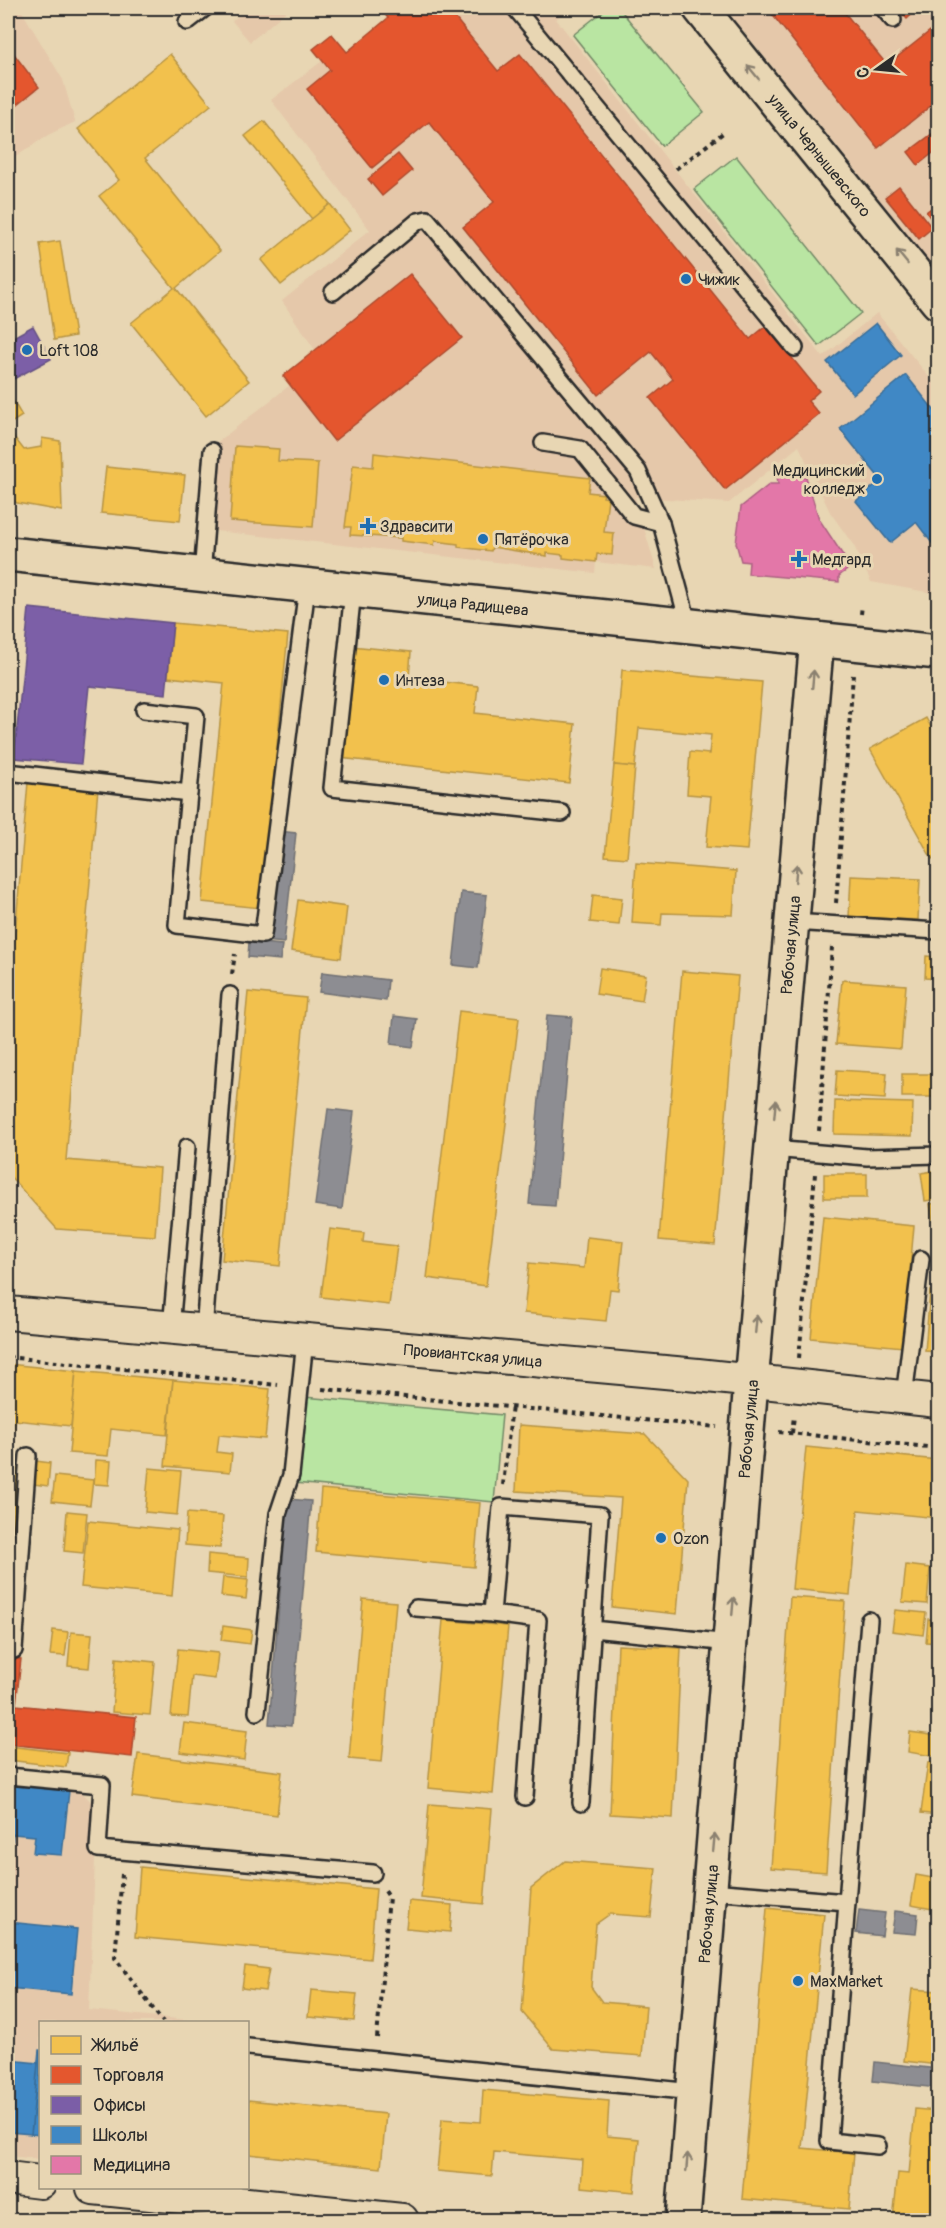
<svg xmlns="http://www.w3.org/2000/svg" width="946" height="2228" font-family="Pangolin,sans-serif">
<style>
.built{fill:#e5c8aa}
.green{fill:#b9e5a2;stroke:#728866;stroke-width:1.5}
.homes{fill:#f2c14e;stroke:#b69444;stroke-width:1.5}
.shops{fill:#e4572e;stroke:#ac4a2d;stroke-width:1.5}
.offices{fill:#7b5ea7;stroke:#634f82;stroke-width:1.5}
.schools{fill:#3f88c5;stroke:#396c97;stroke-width:1.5}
.health{fill:#e377a8;stroke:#ac6082;stroke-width:1.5}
.industry{fill:#8d8d92;stroke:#707073;stroke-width:1.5}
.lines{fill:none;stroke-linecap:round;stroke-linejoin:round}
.lane-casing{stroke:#2b2b2b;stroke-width:20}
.street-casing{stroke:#2b2b2b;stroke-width:36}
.secondary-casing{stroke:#2b2b2b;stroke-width:38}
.primary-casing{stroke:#2b2b2b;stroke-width:38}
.path{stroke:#2b2b2b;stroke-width:4;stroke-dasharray:4.5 4.5;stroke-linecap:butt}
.lane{stroke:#e8d6b3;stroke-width:15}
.street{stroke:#e8d6b3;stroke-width:32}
.secondary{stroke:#e8d6b3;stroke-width:33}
.primary{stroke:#e8d6b3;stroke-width:33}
.oneway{stroke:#8a806f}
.poi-dot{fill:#1f6fb2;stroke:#e8d6b3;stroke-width:2}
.labels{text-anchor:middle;stroke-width:6;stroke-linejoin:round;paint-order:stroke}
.street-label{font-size:16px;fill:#2b2b2b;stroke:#e8d6b3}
.poi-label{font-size:16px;fill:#2b2b2b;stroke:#e8d6b3;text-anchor:start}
</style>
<rect width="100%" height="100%" fill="#e8d6b3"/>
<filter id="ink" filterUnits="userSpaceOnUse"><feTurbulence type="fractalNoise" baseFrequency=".0167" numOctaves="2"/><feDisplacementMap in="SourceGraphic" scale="12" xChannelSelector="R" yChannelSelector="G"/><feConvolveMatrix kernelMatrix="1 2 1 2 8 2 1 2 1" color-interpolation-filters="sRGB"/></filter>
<g filter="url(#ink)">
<g class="built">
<path d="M8,8h12l43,72 12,42 -27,13 -40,27z"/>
<path d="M248,8h42l-40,34 -18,-21z"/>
<path d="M379,8h191l-14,11 267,338 54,-44 61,75v206l-67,-12 -17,-36 -24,-34 -31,-66 -70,57 -94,-6 21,72 -60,-7 -1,11 -397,-44 7,-77 85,-67 -7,-9 32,-26 -33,-49 88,-71 -99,-130 51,-39 -9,-12 19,-15 15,18 41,-33z"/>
<path d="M725,8h213v269l-73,-96z"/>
<path d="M8,1779l68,7 21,22 -8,202 119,12h-168v137l-32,-3z"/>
</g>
<g class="green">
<path d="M607,8h12l85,104 -42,34 -89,-111z"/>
<path d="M736,156l125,157 -42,33 -125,-157z"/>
<path d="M304,1397l198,18 -8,87 -199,-19z"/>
</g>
<g class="homes">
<path d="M170,54l41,51 -66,53 75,93 -44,37 73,93 -43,35 -75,-93 43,-35 -75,-92 20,-16 -41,-51z"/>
<path d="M264,121l66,83 -18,15 -67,-83z"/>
<path d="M330,204l20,26 -69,55 -20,-25z"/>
<path d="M60,241l15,95 -21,4 -14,-96z"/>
<path d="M8,392l14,24 -14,9z"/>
<path d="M10,432l14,18 17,-3 1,-9 18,3 2,70 -45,-8 -9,-6v-64z"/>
<path d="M235,446l44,3 -1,12 40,2 -5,64 -83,-6z"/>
<path d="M374,453l216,25 -2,14 16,2 -1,3 5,1 -4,34 10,1 -2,22 -15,-1 -1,8 -33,-4v-3l-16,-2v3l-55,-9 -1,4 -33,-4v-3l-23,-3 -1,4 -33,-4v-3l-51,-3 1,-8h-6l8,-62 20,2z"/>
<path d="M106,467l79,8 -5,46 -79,-8z"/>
<path d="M173,623l115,11 -27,274 -59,-6 22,-219 -56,-6z"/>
<path d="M351,646l60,6 -2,26 69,8 -3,27 100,11 -6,59 -230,-25z"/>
<path d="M622,670l140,12 -15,168 -41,-3 5,-51 -24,-2 3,-42 19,2 2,-19 -72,-7 -4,39 -21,-2z"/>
<path d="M926,718l12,22v116l-6,3 -62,-110z"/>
<path d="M614,765l21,2 -8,91 -22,-2z"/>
<path d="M28,782l70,6 -32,372 94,8 -5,68 -98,-7 -49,-55v-157z"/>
<path d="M636,863l100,8 -3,44 -71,-2 -1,12 -29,-2z"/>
<path d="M851,876l69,3 -2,41 -69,-3z"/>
<path d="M593,895l29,3 -3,27 -29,-3z"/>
<path d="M298,900l49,7 -6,51 -50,-7z"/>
<path d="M926,956l12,1v22l-13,-1z"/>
<path d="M600,968l46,7 -4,26 -46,-7z"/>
<path d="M682,971l56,5 -23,269 -56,-5z"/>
<path d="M842,980l64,5 -5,64 -65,-5z"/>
<path d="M248,992l58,6 -26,268 -58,-6z"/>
<path d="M459,1011l60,7 -33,268 -59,-8z"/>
<path d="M837,1070l50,3 -2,26 -50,-3z"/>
<path d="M902,1074h30l1,23h-31z"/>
<path d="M835,1101l78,2 -1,33 -78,-2z"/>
<path d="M938,1170v29l-13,2 -4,-28z"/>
<rect x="824" y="1174" width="43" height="24"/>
<path d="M938,1203v34h-3l-5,-33z"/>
<path d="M823,1217l91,9 -11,121 -92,-9z"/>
<path d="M330,1229l34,4 -1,9 34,4 -8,59 -68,-8z"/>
<path d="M587,1237l36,4 -5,49 -8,-1 -4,32 -82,-8 5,-50 55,5z"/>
<path d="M930,1291l8,1v60l-13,-1z"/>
<path d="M8,1364l68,7 -5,55 -56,-6 -5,48h-2z"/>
<path d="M76,1371l97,9 -6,55 -56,-6 -3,27 -39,-3z"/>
<path d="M173,1380l97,9 -5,50 -46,-4 -2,17 15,2 -2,18 -65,-6z"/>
<path d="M519,1425l126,9 43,45 -11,135 -65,-7 9,-109 -105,-7z"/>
<path d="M806,1447l132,13v58l-80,-8 -8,85 -58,-6z"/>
<path d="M96,1460l15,1 -2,24 -15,-1z"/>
<path d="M36,1461l14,2 -2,23 -14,-2z"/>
<path d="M8,1468l14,1 -14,152z"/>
<path d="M149,1468l32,3 -4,44 -32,-3z"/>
<path d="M55,1476l38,4 -3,25 -38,-4z"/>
<path d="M321,1489l159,14 -6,64 -158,-15z"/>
<path d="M67,1511l20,2 -4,40 -19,-2z"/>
<path d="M187,1513l36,3 -3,32 -35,-3z"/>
<path d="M88,1521l90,9 -6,66 -91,-9z"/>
<path d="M208,1554l41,4 -1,19 -41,-4z"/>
<path d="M906,1565l24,3 -3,36 -25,-2z"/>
<path d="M223,1577l25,3 -2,19 -25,-3z"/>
<path d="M790,1597l55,4 -19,271 -55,-4z"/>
<path d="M363,1599l33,3 -14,160 -33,-3z"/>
<path d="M895,1610l31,3 -3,22 -31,-4z"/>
<path d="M928,1619l10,1v23l-12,-1z"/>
<path d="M443,1620l65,6 -15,168 -65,-6z"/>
<path d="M223,1626l29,4 -2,14 -29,-4z"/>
<path d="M53,1630l15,2 -3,24 -15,-1z"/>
<path d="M71,1632l21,2 -3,34 -21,-2z"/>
<path d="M618,1645l63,3 -8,170 -63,-4z"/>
<path d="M178,1649l40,4 -3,26 -23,-3 -4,41 -17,-1z"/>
<path d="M116,1658l39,4 -5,53 -38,-3z"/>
<path d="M184,1723l63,8 -3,29 -64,-8z"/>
<path d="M910,1732l28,4v21l-30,-5z"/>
<path d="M8,1746l60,7 -2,14 -58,-7z"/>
<path d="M138,1754l144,18 -5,43 -145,-18z"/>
<path d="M928,1762l10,2v51l-17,-2z"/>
<path d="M429,1804l63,5 -8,95 -63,-6z"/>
<path d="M565,1861l91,7 -5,49 -41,-3 -14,10 -5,63 11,15 44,4 -4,50 -89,-7 -31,-37 9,-124z"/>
<path d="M140,1867l236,22 -6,70 -235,-22z"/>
<path d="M916,1875l22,4v31l-27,-5z"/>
<path d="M409,1901l43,4 -2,27 -44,-4z"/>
<path d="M767,1908l57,6 -22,234 52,5 -5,56 -107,-10z"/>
<path d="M245,1966l24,3 -4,22 -23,-3z"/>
<path d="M912,1989l26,2v74l-34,-4z"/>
<path d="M311,1990l46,4 -3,27 -46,-4z"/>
<path d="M483,2090l126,11 -2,35 32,3 -5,53 -53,-5 2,-27 -89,-8 -2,24 -55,-5 5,-52 39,3z"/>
<path d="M248,2100l138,14 -5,54 -133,-14z"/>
<path d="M938,2103v117l-45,-1 5,-46 11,1 6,-65 22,2z"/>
</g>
<g class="shops">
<path d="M379,8h68l51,63 22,-17 230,285 16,-13 53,65 -11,10 11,13 -94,76 -75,-92 23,-19 -22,-27 -53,43 -135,-168 31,-25 -65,-80 -57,46 -65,-79 23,-19 -17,-21 19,-15 15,18 41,-34z"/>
<path d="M767,8h74l46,57 43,-34 8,11v58l-60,48z"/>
<path d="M897,8h22l-12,11z"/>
<path d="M8,46l31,41 -31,25z"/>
<path d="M936,131l2,4v14l-20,16 -10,-13z"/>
<path d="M398,154l14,17 -30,25 -14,-17z"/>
<path d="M899,186l33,42 -13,11 -34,-42z"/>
<path d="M938,203v25l-12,-16z"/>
<path d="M410,274l52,64 -128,103 -51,-65z"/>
<path d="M8,1658l13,1 -5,46 120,12 -4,40 -124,-13z"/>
</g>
<g class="offices">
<path d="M33,326l18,33 -43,23v-42z"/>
<path d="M29,608l144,15 -7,71 -77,-8 -8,78 -67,-6z"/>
</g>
<g class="schools">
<path d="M876,323l25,32 -48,39 -26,-32z"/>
<path d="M906,375l32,40v136l-22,-29 -26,21 -34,-42 25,-21 -41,-51z"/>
<path d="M8,1785l61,6 -7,64 -29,-2 2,-17 -22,-2 -5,56z"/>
<path d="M8,1922l69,7 -6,65 -63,-6z"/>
<path d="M39,2050h1v85l-9,-1z"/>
<path d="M9,2060l29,3 -7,71 -23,-2z"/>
</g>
<path class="health" d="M777,475l29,2 13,42 29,44 -1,7 -8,6v6l-91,-8 1,-12 -8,-1 -5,-18 5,-36 29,-23h8z"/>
<g class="industry">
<path d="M278,831l18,2 -12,110 -18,-2z"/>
<path d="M461,892l26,3 -9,73 -25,-3z"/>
<path d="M249,942l33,3 -2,15 -32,-3z"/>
<path d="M322,972l66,8 -2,21 -67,-9z"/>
<path d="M547,1015l25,2 -17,189 -26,-2z"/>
<path d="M394,1016l23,3 -4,28 -22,-3z"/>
<path d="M328,1109l26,3 -12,97 -27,-4z"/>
<path d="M288,1499l23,2 -20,225 -22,-2z"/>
<path d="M859,1910l26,3 -3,23 -26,-3z"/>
<path d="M895,1911l23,3 -2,20 -24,-2z"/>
<path d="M875,2062l63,7v19l-65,-7z"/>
</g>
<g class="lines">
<g class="lane-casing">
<g id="lane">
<path d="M515,8l280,340"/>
<path d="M883,8l10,12"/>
<path d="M187,22l18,-14"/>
<path d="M333,292l85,-71 9,-2 211,252 23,52 28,103"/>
<path d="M543,443l37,6 54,67 27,7"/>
<path d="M202,575l10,-124"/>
<path d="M353,591l-21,197 230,25"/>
<path d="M144,710l52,6 -19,209 86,10 44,-348"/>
<path d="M8,772l181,21"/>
<path d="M792,922l146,9"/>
<path d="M772,1149l95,8 71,-2"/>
<path d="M171,1328l16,-181"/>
<path d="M204,1331l26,-336"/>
<path d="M904,1397l17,-138"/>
<path d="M416,1608l76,6 9,-107 99,8 -19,288"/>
<path d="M492,1614l46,6 -13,177"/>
<path d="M592,1629l138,14"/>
<path d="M8,1649l6,1 14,-194"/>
<path d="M257,1712l21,-198 13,-39 14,-135"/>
<path d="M8,1776l94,9 -4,64 275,24"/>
<path d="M710,1891l137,11 -18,239 49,5"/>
<path d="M847,1902l22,-282"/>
<path d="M248,2047l445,45"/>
</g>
</g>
<g class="street-casing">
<g id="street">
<path d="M8,1313l690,62 240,26"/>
<path d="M8,2178l32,4"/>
<path d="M93,2188l309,32"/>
</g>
</g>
<g class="secondary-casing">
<path id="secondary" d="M683,2220l68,-838 66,-743"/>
</g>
<g class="primary-casing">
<g id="primary">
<path d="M700,8l238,294"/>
<path d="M8,554l930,98"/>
</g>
</g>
<g class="path">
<path d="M676,169l47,-36"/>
<path d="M861,614l1,-9"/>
<path d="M836,903l17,-228"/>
<path d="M232,974l3,-20"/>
<path d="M819,1131l13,-184"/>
<path d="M8,1357l270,28"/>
<path d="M799,1358l16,-184"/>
<path d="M322,1389l395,38"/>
<path d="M779,1432l159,16"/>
<path d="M792,1433l2,-17"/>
<path d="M503,1485l9,-79"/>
<path d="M122,1874l-7,84 48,64"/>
<path d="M377,2038l12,-141 -4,-6"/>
</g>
<use href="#lane" class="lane"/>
<use href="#street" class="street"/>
<use href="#secondary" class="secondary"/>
<use href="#primary" class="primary"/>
</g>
<defs><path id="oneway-shaft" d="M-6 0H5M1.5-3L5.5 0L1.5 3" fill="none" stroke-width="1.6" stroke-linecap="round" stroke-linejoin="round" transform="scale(1.5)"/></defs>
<g class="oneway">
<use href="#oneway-shaft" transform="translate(753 72) rotate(-129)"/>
<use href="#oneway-shaft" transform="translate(902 257) rotate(-129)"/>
<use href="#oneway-shaft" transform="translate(813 679) rotate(-85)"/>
<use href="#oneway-shaft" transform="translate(796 873) rotate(-85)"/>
<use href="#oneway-shaft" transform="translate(775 1109) rotate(-85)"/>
<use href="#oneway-shaft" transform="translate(756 1324) rotate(-85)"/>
<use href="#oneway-shaft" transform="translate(733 1606) rotate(-85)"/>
<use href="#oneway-shaft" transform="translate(714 1842) rotate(-85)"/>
<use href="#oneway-shaft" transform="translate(687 2162) rotate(-85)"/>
</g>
</g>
<g class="poi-dot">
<circle cx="686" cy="279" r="6"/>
<circle cx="27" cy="350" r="6"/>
<circle cx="877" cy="479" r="6"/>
<path d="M365 517h6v6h6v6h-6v6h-6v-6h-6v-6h6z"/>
<circle cx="483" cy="539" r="6"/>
<path d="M796 550h6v6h6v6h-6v6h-6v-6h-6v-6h6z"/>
<circle cx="384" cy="680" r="6"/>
<circle cx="661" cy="1538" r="6"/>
<circle cx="798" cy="1981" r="6"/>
</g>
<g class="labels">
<g class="street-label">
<text transform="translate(820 155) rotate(51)" y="6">улица Чернышевского</text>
<text transform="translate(473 604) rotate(6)" y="6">улица Радищева</text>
<text transform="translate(790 945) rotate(-85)" y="6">Рабочая улица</text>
<text transform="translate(473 1355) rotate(5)" y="6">Провиантская улица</text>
<text transform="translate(748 1429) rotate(-85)" y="6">Рабочая улица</text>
<text transform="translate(708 1914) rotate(-85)" y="6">Рабочая улица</text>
</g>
<g class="poi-label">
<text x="698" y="285">Чижик</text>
<text x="39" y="356">Loft 108</text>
<text x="865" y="476" text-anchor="end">Медицинский<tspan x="865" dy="18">колледж</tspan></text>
<text x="380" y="532">Здравсити</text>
<text x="495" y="545">Пятёрочка</text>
<text x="812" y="565">Медгард</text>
<text x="396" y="686">Интеза</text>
<text x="673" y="1544">Ozon</text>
<text x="810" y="1987">MaxMarket</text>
</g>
</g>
<rect width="946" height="2228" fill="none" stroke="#e8d6b3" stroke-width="30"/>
<rect x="15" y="15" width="916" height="2198" fill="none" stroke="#2b2b2b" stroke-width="2" filter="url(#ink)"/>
<rect x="39" y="2021" width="210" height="168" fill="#e8d6b3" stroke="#9c927d" stroke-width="1.5"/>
<rect x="51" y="2036" width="30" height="18" fill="#f2c14e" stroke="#9c927d" stroke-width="1.5"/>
<text x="93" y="2051" font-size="18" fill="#2b2b2b">Жильё</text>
<rect x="51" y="2066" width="30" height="18" fill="#e4572e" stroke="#9c927d" stroke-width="1.5"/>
<text x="93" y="2081" font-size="18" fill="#2b2b2b">Торговля</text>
<rect x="51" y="2096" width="30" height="18" fill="#7b5ea7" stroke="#9c927d" stroke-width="1.5"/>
<text x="93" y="2111" font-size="18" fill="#2b2b2b">Офисы</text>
<rect x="51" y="2126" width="30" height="18" fill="#3f88c5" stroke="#9c927d" stroke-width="1.5"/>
<text x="93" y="2141" font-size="18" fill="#2b2b2b">Школы</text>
<rect x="51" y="2156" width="30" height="18" fill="#e377a8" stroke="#9c927d" stroke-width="1.5"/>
<text x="93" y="2171" font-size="18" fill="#2b2b2b">Медицина</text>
<g transform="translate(877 69) rotate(255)" stroke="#e8d6b3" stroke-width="4.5" paint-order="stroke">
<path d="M0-4.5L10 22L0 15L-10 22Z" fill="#2b2b2b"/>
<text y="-9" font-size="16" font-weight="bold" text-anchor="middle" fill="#2b2b2b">С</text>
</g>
</svg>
